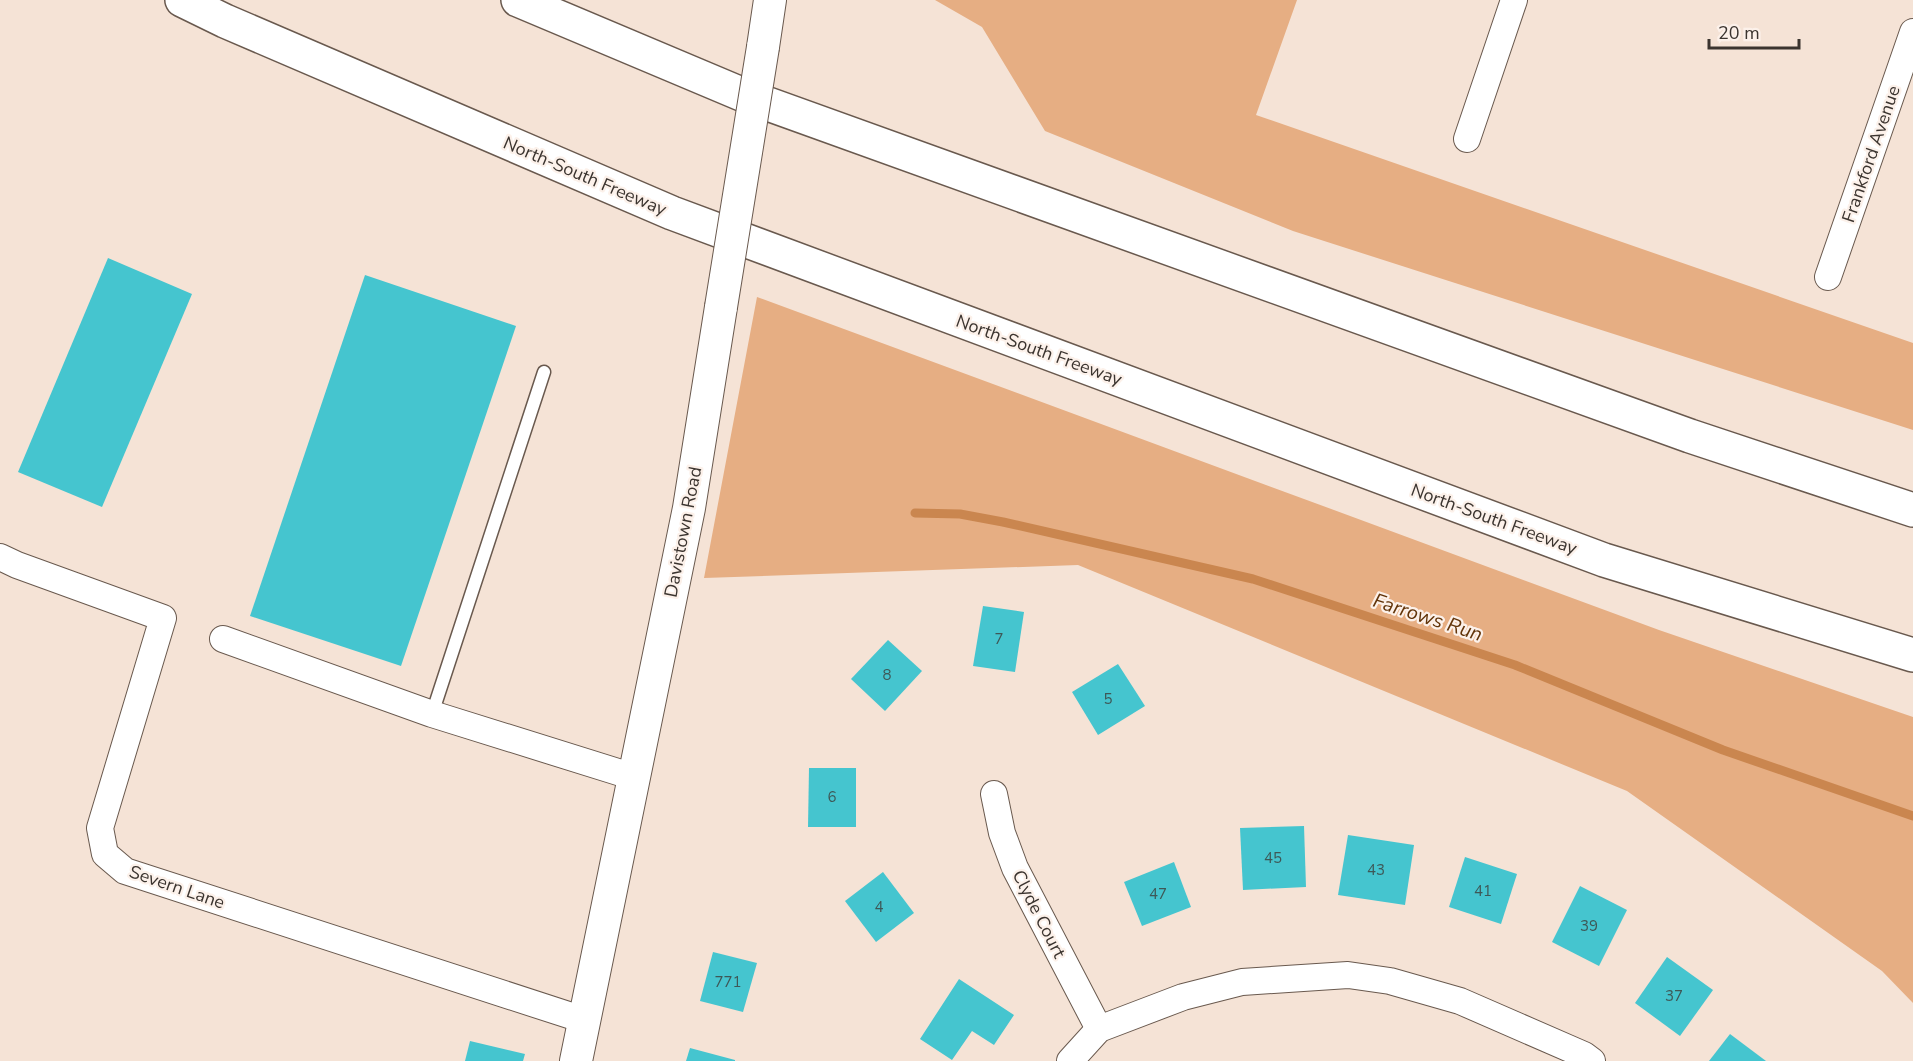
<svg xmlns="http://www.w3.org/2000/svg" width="1913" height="1061" font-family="'Nunito Sans',sans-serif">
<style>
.green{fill:#e6ae83}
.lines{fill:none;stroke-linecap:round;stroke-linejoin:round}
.stream{stroke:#ca864f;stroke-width:9}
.building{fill:#45c5cf}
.service-casing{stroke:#69594e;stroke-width:15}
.minor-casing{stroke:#69594e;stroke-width:28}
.tertiary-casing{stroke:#69594e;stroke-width:34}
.motorway-casing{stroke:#69594e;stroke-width:36}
.service{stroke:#fff;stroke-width:12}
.minor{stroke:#fff;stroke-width:26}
.tertiary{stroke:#fff;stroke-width:32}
.motorway{stroke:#fff;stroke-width:33}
.tertiary-bridge-casing{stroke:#69594e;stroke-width:34;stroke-linecap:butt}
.tertiary-bridge{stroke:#fff;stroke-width:32}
.labels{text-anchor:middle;stroke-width:4.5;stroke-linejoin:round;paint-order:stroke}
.number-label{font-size:15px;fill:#3e5857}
.street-label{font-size:18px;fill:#3b342f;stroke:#fcf1ea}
.water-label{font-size:20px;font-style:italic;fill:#63350a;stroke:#fcf1ea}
</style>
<rect width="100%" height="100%" fill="#f5e3d6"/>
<g class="green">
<path d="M935,0h362l-41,115 657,228v87l-620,-199 -248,-100 -63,-104z"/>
<path d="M757,297l902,333 254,87v286l-31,-32 -255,-180 -549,-226 -374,13z"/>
</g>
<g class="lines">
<path class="stream" d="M915,513l45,1 43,8 250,57 262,86 208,85 190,66"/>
</g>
<g class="building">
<path d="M108,258l84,36 -90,213 -84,-35z"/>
<path d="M365,275l151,51 -115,340 -151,-50z"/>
<path d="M983,606l41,6 -9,60 -42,-6z"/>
<path d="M888,640l34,31 -37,40 -34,-32z"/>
<path d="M1118,664l27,42 -47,29 -26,-43z"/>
<path d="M809,768h47v59h-48z"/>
<path d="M1304,826l2,61 -63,3 -3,-62z"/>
<path d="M1348,835l66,10 -9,60 -67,-10z"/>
<path d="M1465,857l52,17 -16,50 -52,-17z"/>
<path d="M1174,862l17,45 -49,19 -18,-44z"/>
<path d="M883,872l31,41 -38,29 -31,-41z"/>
<path d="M1580,886l47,24 -28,56 -47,-24z"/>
<path d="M713,952l44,11 -14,49 -43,-11z"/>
<path d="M1667,957l46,33 -33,46 -45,-33z"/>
<path d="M959,979l55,36 -20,30 -22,-14 -20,29 -32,-21z"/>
<path d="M1730,1034l36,27h-57z"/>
<path d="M470,1041l55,13 -2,7h-58z"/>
<path d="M690,1048l45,12v1h-49z"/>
</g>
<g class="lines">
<g class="service-casing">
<path id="service" d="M432,714l112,-342"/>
</g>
<g class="minor-casing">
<g id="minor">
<path d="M1467,139l47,-139"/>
<path d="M1828,277l85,-245"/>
<path d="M0,557l17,8 146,53 -63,210 5,26 20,17 459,149"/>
<path d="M223,639l209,75 202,63"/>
<path d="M994,794l8,39 13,35 84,161"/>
<path d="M1070,1061l29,-32 84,-32 59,-15 106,-7 42,6 70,20 124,54 8,6"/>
</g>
</g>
<g class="tertiary-casing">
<g id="tertiary">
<path d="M763,47l7,-47"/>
<path d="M576,1061l113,-553 32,-201"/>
</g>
</g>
<g class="motorway-casing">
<g id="motorway">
<path d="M182,0l43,21 447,192 932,347 309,95"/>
<path d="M518,0l228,96 944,340 223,74"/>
</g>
</g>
<use href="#service" class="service"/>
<use href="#minor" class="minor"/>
<use href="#tertiary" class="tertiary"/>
<use href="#motorway" class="motorway"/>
<g class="tertiary-bridge-casing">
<path id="tertiary-bridge" d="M721,307l42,-260"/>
</g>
<use href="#tertiary-bridge" class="tertiary-bridge"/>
</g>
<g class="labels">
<g class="number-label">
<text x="999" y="644">7</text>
<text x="887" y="680">8</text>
<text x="1108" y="704">5</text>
<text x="832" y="802">6</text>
<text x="1273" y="863">45</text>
<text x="1376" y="875">43</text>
<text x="1483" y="896">41</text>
<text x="1158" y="899">47</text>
<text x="879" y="912">4</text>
<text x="1589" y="931">39</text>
<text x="728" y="987">771</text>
<text x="1674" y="1001">37</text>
</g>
<g class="street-label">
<text transform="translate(1871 154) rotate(-71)" y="6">Frankford Avenue</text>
<text transform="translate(585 176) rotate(23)" y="6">North-South Freeway</text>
<text transform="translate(1039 350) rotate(20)" y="6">North-South Freeway</text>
<text transform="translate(1494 519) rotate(20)" y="6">North-South Freeway</text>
<text transform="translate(683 532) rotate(-79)" y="6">Davistown Road</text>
<text transform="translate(177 887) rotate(19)" y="6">Severn Lane</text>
<text transform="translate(1039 914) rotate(63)" y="6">Clyde Court</text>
</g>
<g class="water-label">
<text transform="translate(1428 617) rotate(18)" y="7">Farrows Run</text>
</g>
</g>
<path d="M1709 39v9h90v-9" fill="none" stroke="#3b342f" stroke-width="3"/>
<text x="1718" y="39" font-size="18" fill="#3b342f" stroke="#fcf1ea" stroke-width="4.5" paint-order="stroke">20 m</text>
</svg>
